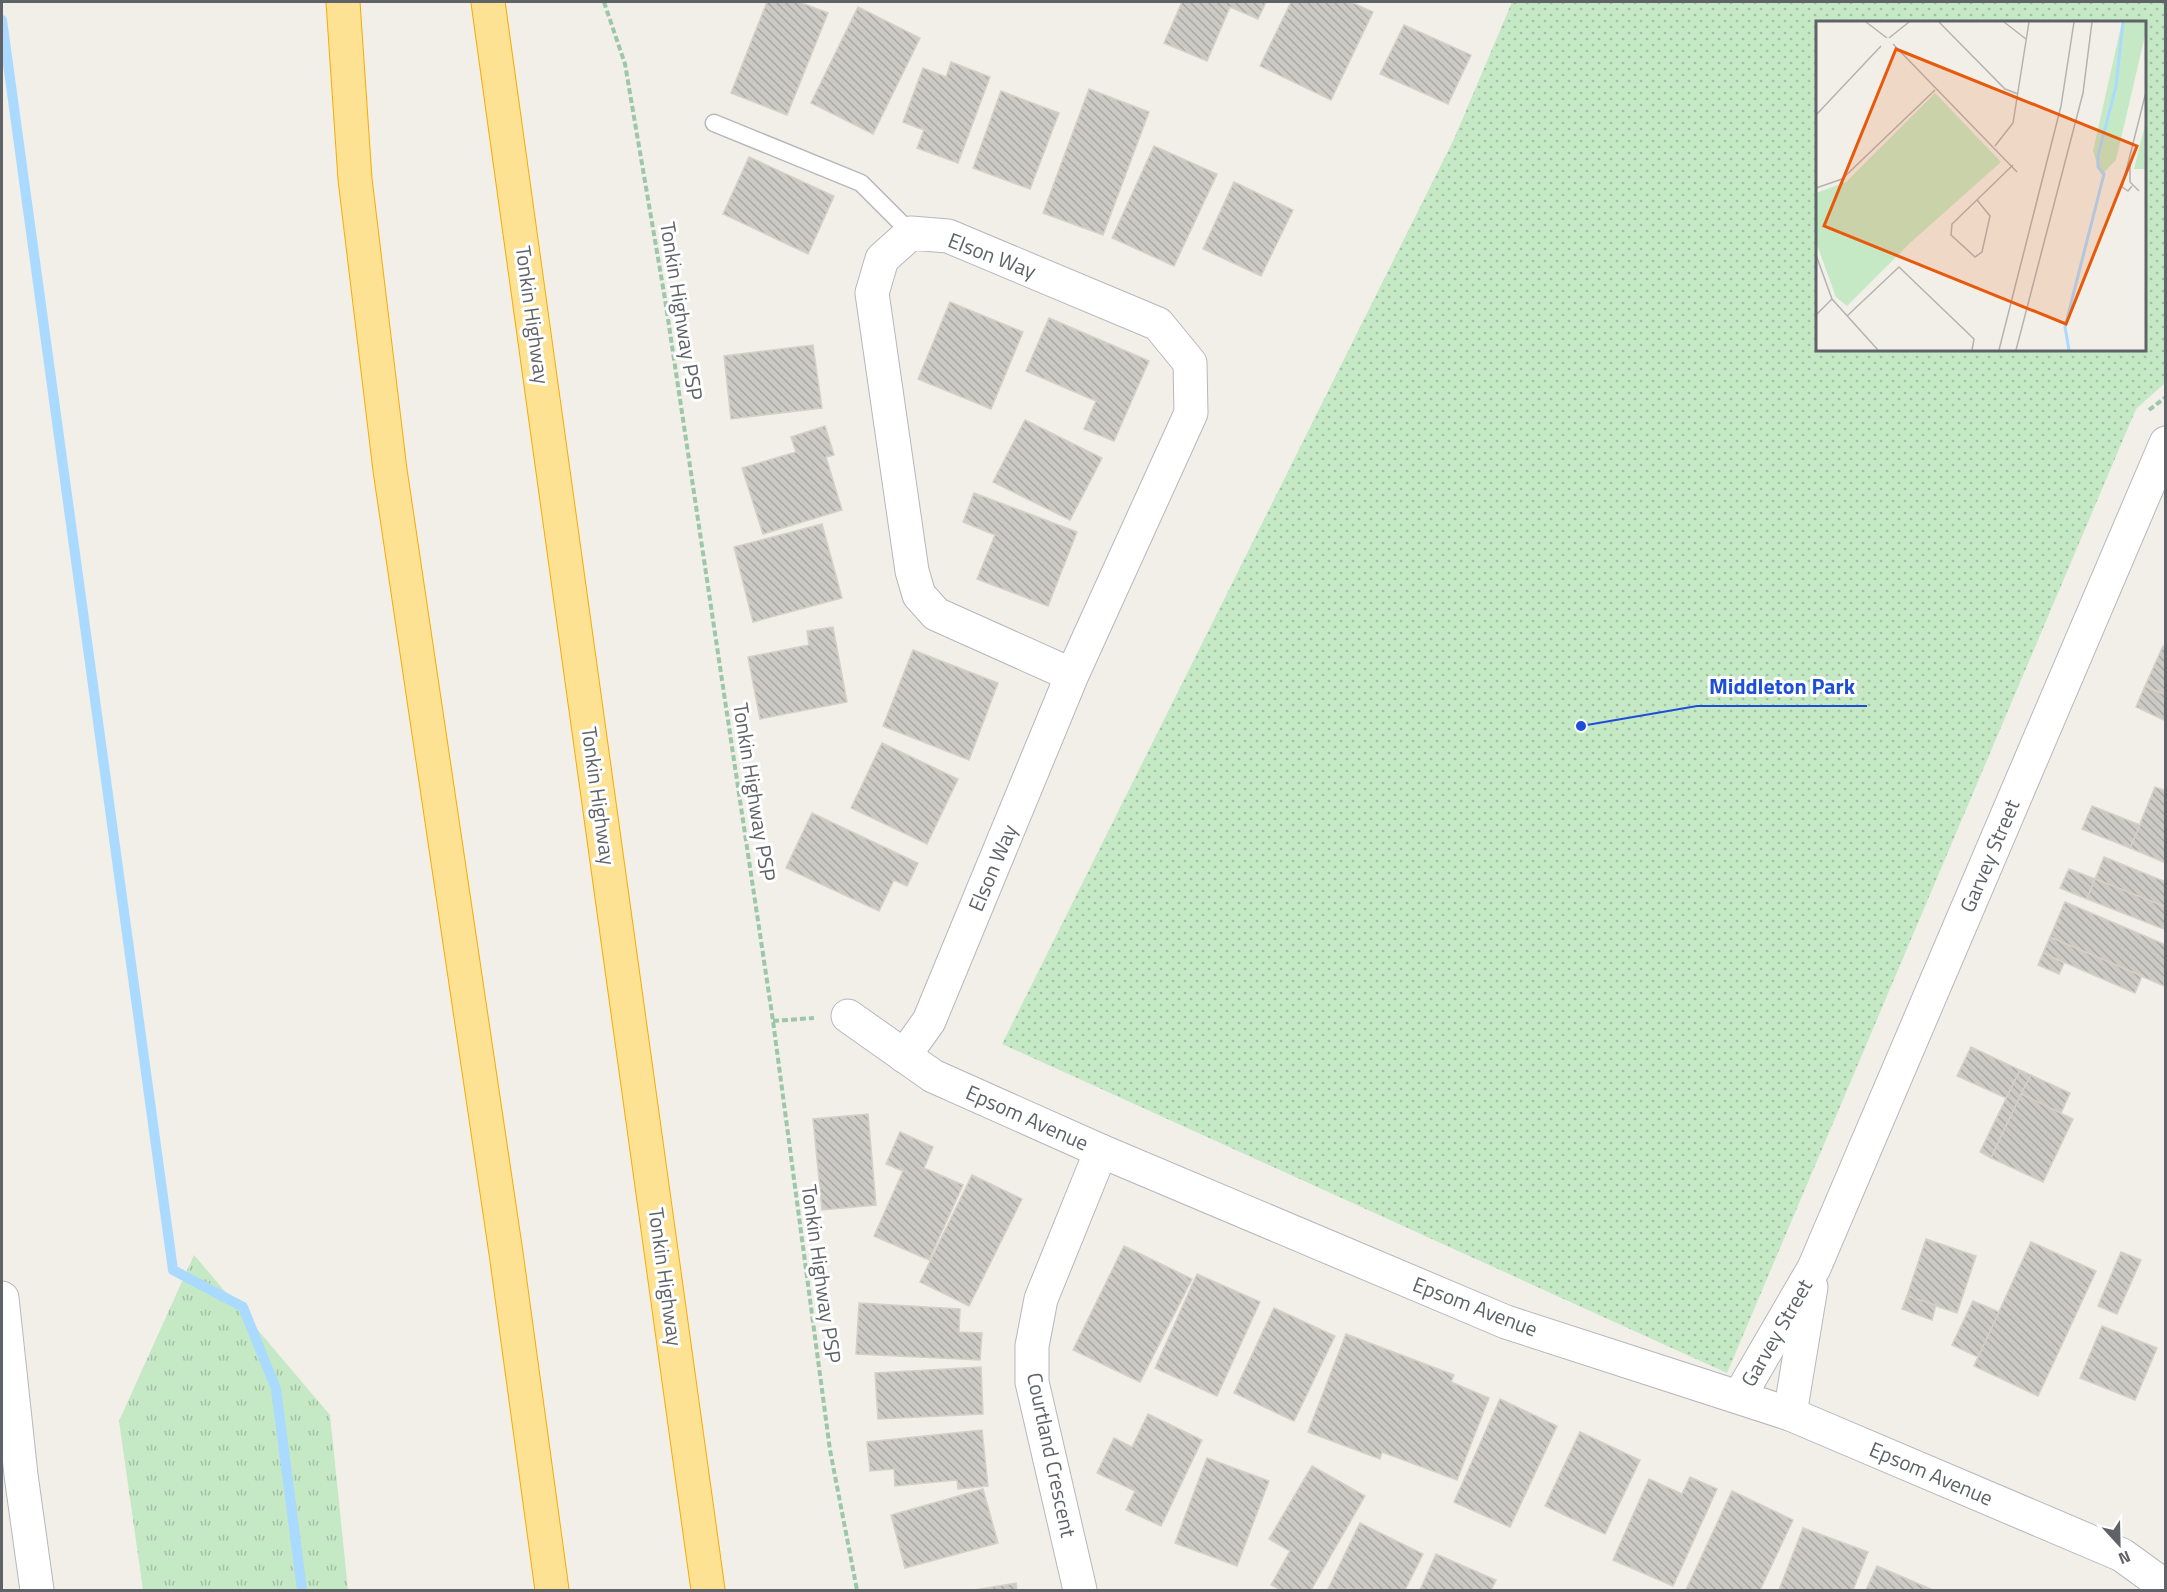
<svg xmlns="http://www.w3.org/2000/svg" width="2167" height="1592" font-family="'Titillium Web',sans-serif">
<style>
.grass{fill:url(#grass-tufts)}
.park{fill:url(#park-dots);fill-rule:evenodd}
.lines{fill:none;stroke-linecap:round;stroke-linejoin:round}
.stream{stroke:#aadaff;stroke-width:10}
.building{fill:url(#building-back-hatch);stroke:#d6d1c6;stroke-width:1.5}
.service-casing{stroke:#b5b8bc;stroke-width:19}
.minor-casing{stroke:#b5b8bc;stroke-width:35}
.motorway-casing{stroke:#f9ab00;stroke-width:35}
.path{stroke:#9cc7a9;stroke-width:4;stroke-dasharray:6 3;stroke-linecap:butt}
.service{stroke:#fff;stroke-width:16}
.minor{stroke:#fff;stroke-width:33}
.motorway{stroke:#fde293;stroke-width:33}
.labels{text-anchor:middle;stroke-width:6;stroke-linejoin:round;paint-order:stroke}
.street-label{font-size:21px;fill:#5f6368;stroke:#fff}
.inset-river{fill:none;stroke:#aadaff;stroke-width:3}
.inset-road{fill:none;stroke:#b3b3b1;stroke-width:1.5}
.view{fill:#e8590c;fill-opacity:0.15;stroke:#e8590c;stroke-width:3}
.inset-edge{fill:none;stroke:#5f6368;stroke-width:3}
.leader{fill:none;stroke:#1d4ed8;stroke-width:2}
.callout-dot{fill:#1d4ed8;stroke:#fff;stroke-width:2}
.callout-label{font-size:22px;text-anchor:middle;font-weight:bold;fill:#1d4ed8;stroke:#fff;stroke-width:6;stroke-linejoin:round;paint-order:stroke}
</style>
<defs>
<pattern id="grass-tufts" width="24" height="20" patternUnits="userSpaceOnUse" patternTransform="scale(1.5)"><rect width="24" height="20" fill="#c5e8c5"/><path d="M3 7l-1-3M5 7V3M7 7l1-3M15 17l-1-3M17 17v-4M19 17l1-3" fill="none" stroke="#a3c0a4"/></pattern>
<pattern id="park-dots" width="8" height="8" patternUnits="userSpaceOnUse" patternTransform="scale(1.5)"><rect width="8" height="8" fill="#c5e8c5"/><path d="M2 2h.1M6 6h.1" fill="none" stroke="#a3c0a4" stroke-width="1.8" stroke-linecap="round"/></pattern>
<pattern id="building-back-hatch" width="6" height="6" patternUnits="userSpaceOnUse" patternTransform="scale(1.5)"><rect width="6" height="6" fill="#cccac5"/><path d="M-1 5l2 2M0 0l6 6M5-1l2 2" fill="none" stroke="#a9a8a4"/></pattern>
</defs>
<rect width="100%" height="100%" fill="#f1efe8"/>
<path class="grass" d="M194,1255l136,160 18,175h-205l-24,-169z"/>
<path class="park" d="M1512,2h653v381l-29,26 -409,964 -725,-329 452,-905zM1818,22h326v328h-326z"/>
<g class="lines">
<path class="stream" d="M2,20l171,1250 70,37 33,82 26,201"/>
</g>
<g class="building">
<path d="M767,2h32l29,11 -41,102 -56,-22z"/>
<path d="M1182,2h84l-8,17 -28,-12 -23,54 -43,-18z"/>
<path d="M1291,2h60l22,10 -42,88 -71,-34z"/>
<path d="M858,7l62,31 -47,96 -62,-31z"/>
<path d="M1404,25l67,30 -23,49 -68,-30z"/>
<path d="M951,62l39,15 -32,86 -41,-15 7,-18 -21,-8 20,-54 23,9z"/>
<path d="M1089,89l60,23 -46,123 -60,-22z"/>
<path d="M1001,91l58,22 -29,76 -57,-21z"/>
<path d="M1154,146l63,28 -43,92 -62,-28z"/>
<path d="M749,157l85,39 -26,58 -85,-40z"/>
<path d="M1234,182l59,28 -32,66 -58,-27z"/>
<path d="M950,302l73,30 -32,77 -73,-30z"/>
<path d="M1049,318l100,43 -35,80 -30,-12 12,-28 -70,-30z"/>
<path d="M813,345l9,63 -91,11 -7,-63z"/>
<path d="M1025,420l77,38 -32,62 -77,-38z"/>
<path d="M825,426l9,29 -8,2 16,53 -79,24 -21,-66 54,-16 -5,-15z"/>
<path d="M974,493l103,39 -29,74 -71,-27 18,-44 -32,-13z"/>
<path d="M822,524l20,74 -89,24 -19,-75z"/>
<path d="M833,627l14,75 -87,17 -12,-62 61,-12 -2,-14z"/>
<path d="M2163,646l3,1v48l-21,-9z"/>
<path d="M913,650l85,33 -29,77 -86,-34z"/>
<path d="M2145,686l21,9v26l-30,-14z"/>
<path d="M882,743l76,36 -31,65 -76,-36z"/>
<path d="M2155,787l11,4v72l-36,-15z"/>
<path d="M2092,806l48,19 -10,23 -48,-19z"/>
<path d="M812,813l106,50 -11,23 -13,-6 -15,31 -93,-43z"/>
<path d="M2104,857l62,25v25l-71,-28z"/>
<path d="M2069,869l26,10 -8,20 -27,-11z"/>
<path d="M2095,879l71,28v23l-79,-31z"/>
<path d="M2065,902l101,43 -2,41 -114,-49z"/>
<path d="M2050,937l92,39 -7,17 -92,-40z"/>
<path d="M2043,953l21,10 -5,11 -21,-9z"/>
<path d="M1971,1047l49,23 -14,28 -49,-22z"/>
<path d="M2020,1070l11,5 -40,83 -11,-6z"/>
<path d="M2031,1075l39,18 -9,20 -40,-19z"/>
<path d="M2021,1094l52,25 -30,63 -52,-24z"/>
<path d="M868,1114l8,91 -54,5 -9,-91z"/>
<path d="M900,1132l33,15 -9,21 39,17 -34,75 -55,-24 29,-65 -17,-7z"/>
<path d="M972,1175l50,24 -53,107 -49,-24z"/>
<path d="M1926,1239l50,17 -19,57 -50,-17z"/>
<path d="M2031,1242l65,29 -58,125 -64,-30z"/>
<path d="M1124,1246l68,33 -52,103 -67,-32z"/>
<path d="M2121,1252l20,8 -24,54 -19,-8z"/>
<path d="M1197,1274l63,28 -43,94 -62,-28z"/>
<path d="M1907,1296l29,9 -4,15 -30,-11z"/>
<path d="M1973,1301l26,11 -21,45 -26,-12z"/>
<path d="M859,1303l101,6 -1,23 23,1 -2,27 -124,-6z"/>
<path d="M1274,1308l61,28 -41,85 -60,-28z"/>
<path d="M2102,1326l55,22 -22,52 -55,-22z"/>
<path d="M1346,1334l108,41 -3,7 38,16 -32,82 -75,-28 -2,7 -72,-27z"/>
<path d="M981,1367l2,47 -105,5 -3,-46z"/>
<path d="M1500,1399l57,27 -47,101 -56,-25z"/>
<path d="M1148,1414l54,26 -41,86 -35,-16 9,-19 -38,-18 17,-35 18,9z"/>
<path d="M982,1430l6,56 -30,3 -1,-9 -62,6 -1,-17 -24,2 -3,-29z"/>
<path d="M1580,1432l60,28 -35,74 -60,-28z"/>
<path d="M1207,1458l62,23 -32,85 -62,-23z"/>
<path d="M1312,1466l53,30 -54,94h-30l-10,-5 19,-34 -21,-12z"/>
<path d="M1690,1477l27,12 -44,97 -60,-26 36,-81 33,15z"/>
<path d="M983,1489l15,54 -93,25 -14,-53z"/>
<path d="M1732,1491l61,29 -33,70h-74z"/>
<path d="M1360,1523l63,31 -18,36 -77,-1z"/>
<path d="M1803,1528l65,24 -15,38h-74z"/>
<path d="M1436,1554l60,26 -5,10h-71z"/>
<path d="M1877,1566l56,24h-67z"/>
<path d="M1016,1583l1,7h-43z"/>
</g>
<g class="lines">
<g class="service-casing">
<path id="service" d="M714,123l147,60 50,50"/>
</g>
<g class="minor-casing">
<g id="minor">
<path d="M848,1016l85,60 168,75 405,171 284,92 332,141 44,32"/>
<path d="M904,1056l25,-35 143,-346 119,-262 -1,-50 -32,-39 -210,-88 -37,-3 -29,26 -10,34 40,278 7,24 17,19 136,61"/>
<path d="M2,1298l19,177 16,115"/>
<path d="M1739,1397l75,-129 352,-825"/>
<path d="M1790,1414l21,-127"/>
<path d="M1080,1590l-48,-208v-36l9,-47 60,-148"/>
</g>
</g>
<g class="motorway-casing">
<g id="motorway">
<path d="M343,2l12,177 35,291 116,783 46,337"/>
<path d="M488,2l220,1588"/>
</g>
</g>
<g class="path">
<path d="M604,2l21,62 40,235 108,722 57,429 27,140"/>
<path d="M2149,410l17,-13"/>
<path d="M773,1021l41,-3"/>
</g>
<use href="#service" class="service"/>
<use href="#minor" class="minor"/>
<use href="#motorway" class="motorway"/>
</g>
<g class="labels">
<g class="street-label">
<text transform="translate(992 256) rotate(21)" y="7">Elson Way</text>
<text transform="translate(681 311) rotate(81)" y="7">Tonkin Highway PSP</text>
<text transform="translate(532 315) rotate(82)" y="7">Tonkin Highway</text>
<text transform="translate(754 792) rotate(81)" y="7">Tonkin Highway PSP</text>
<text transform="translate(598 796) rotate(82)" y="7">Tonkin Highway</text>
<text transform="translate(1990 856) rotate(-67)" y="7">Garvey Street</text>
<text transform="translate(993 868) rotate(-67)" y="7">Elson Way</text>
<text transform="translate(1027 1118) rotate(24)" y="7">Epsom Avenue</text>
<text transform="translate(821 1274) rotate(82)" y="7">Tonkin Highway PSP</text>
<text transform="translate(665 1277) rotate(82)" y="7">Tonkin Highway</text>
<text transform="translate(1475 1307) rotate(21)" y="7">Epsom Avenue</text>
<text transform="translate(1777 1333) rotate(-60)" y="7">Garvey Street</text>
<text transform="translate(1051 1455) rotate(78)" y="7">Courtland Crescent</text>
<text transform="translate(1931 1474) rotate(23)" y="7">Epsom Avenue</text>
</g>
</g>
<g transform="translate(1816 21)">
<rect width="330" height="330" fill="#f1efe8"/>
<path d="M306,1h24v9l-30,129 -15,15 -8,-24zM330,100v48h-12z" fill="#c5e8c5"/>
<path d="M119,72l66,69 -91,81 -63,63 -11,-9 -20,-55v-49l30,-11z" fill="#c5e8c5"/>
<path class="inset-river" d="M253,329l-4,-23 39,-153 -6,-7v-11l18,-70 7,-64"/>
<path class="inset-road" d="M50,1l21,16M123,1l66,67 13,5M188,1l22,17M73,17l20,-16M77,23l124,128M0,94l65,-69M179,125l18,-23 16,-101M314,142v19l9,9M316,165l-4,5 -6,-4 24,-95M0,167l26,-9 93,-89M161,179l13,16 -8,36 -7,5 -24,-22 1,-11 61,-59M0,234l16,44 46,51M0,294l16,-16M31,295l52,-49 75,72 -2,11M183,329l62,-244 13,-84M200,329l67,-257 9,-71"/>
<path class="view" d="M80,28l241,97 -71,178 -242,-98z"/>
<rect width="330" height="330" class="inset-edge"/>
</g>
<path class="leader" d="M1581 726L1697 706H1867"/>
<circle class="callout-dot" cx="1581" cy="726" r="6"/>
<g class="callout-label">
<text x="1782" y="694">Middleton Park</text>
</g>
<rect width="2167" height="1592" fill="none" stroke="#5f6368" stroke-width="6"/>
<g transform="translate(2119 1544) rotate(158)" stroke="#ffffff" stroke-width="4.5" paint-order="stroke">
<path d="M0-4.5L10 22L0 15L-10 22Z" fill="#5f6368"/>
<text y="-9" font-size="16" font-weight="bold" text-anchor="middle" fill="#5f6368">N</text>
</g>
</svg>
